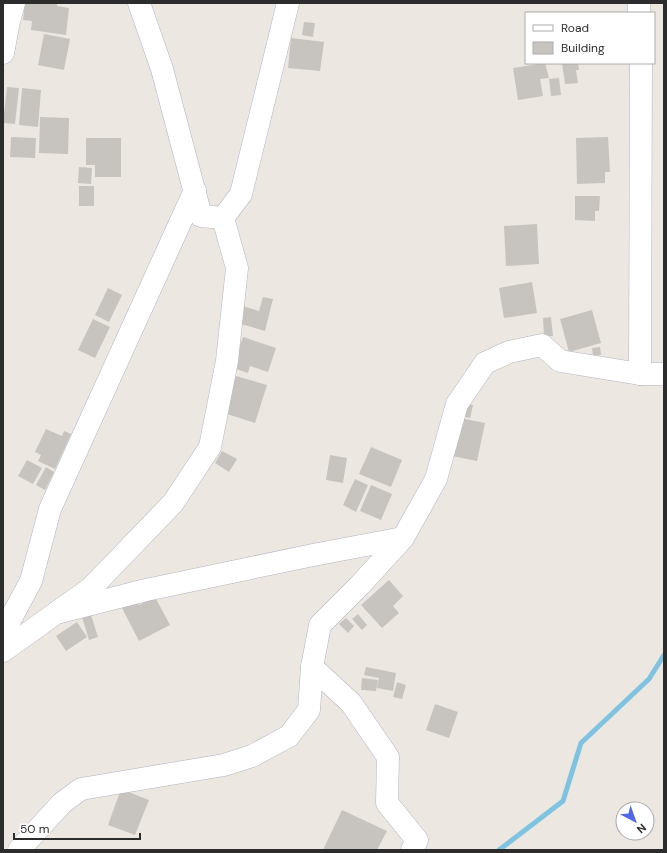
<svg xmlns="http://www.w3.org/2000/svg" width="667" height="853" font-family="'DM Sans',sans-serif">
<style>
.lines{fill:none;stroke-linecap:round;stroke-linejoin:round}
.stream{stroke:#7fc3e1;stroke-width:5}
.building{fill:#c7c4bf}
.minor-casing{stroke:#b3b5be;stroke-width:23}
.minor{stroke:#fff;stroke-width:22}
</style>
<rect width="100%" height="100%" fill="#ece7e0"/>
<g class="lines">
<path class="stream" d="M499,850l64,-49 18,-58 68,-64 15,-24"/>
</g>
<g class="building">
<path d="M25,3h32v3l12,2 -3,27 -35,-5 1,-9 -9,-1z"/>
<path d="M304,22l11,1 -2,14 -11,-2z"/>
<path d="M44,34l26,5 -6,31 -26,-5z"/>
<path d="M291,38l33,4 -4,29 -32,-3z"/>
<path d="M545,63l4,15 -9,1 3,17 -25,4 -5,-32z"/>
<path d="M562,63h16l1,7h-3l2,13 -13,1z"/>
<path d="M559,78l2,17 -10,1 -2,-17z"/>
<path d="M7,87l12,1 -4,36 -12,-1z"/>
<path d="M22,88l19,2 -3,37 -19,-2z"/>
<path d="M40,117l29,1 -1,36 -29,-1z"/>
<path d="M11,137l25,1 -1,20 -25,-1z"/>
<path d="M608,137l2,35h-5v11l-28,1 -1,-46z"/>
<path d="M86,138h35v39h-26v-12h-9z"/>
<path d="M79,167l13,1 -1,16 -13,-1z"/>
<rect x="79" y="186" width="15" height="20"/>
<path d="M575,196h25l-1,15h-4v10l-20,-1z"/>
<path d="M537,224l2,40 -33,2 -2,-40z"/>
<path d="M532,282l5,31 -33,5 -5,-30z"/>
<path d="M108,288l14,7 -13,27 -14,-7z"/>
<path d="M263,297l10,2 -8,32 -27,-8 5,-17 16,5z"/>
<path d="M592,310l9,33 -32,9 -9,-33z"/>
<path d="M551,317l2,19h-9l-1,-18z"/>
<path d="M93,319l17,8 -15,31 -17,-8z"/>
<path d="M243,337l33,11 -8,24 -18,-6 -2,7 -15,-5z"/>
<path d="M600,347l1,8 -8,1 -1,-8z"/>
<path d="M236,376l31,9 -12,38 -31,-10z"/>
<path d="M464,403l9,2 -3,13 -9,-2z"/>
<path d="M460,418l25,5 -8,38 -25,-5z"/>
<path d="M46,429l16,7 2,-5 7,3 -16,35 -17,-8 3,-6 -6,-3z"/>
<path d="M371,447l31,13 -11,27 -32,-13z"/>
<path d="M222,451l15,8 -8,13 -14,-9z"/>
<path d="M330,455l17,3 -4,25 -17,-3z"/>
<path d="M27,460l15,8 -9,16 -15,-8z"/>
<path d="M46,467l8,5 -9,18 -9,-5z"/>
<path d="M355,479l13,6 -12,27 -13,-7z"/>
<path d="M371,485l21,9 -11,26 -21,-9z"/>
<path d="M389,580l14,16 -10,10 6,7 -17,15 -21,-23z"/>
<path d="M155,597l15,28 -31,16 -17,-33 14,-8 3,5z"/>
<path d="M358,614l9,11 -5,5 -10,-11z"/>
<path d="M91,615l7,22 -9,3 -7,-23z"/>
<path d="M346,618l8,8 -6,7 -9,-9z"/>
<path d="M77,622l10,15 -21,14 -10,-15z"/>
<path d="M366,667l30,6 -3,18 -16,-3 2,-10 -15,-3z"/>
<path d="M362,678l16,2 -2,11 -15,-1z"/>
<path d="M397,682l9,3 -4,14 -9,-2z"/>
<path d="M435,704l23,8 -9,26 -23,-8z"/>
<path d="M121,789l28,11 -14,35 -27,-10z"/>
<path d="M342,810l45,21 -10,19h-54z"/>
</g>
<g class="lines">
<g class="minor-casing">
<g id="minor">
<path d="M139,3l23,66 39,147 22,2 18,-24 47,-191"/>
<path d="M639,3v10"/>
<path d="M3,53l6,-32 5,-18"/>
<path d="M640,374l1,-311"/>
<path d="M56,613l35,-25 82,-85 37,-56 17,-86 10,-93 -14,-50"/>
<path d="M3,633l28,-52 19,-72 145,-319"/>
<path d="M3,651l53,-38 90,-23 167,-35 90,-17"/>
<path d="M312,667l39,36 37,54 -1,46 30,37 -5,10"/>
<path d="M19,850l43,-47 19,-14 143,-24 28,-9 37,-20 20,-26 3,-43 8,-42 40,-40 43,-47 33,-59 21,-75 28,-41 24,-11 33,-7 18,16 80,13h24"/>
</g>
</g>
<use href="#minor" class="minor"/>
</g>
<rect width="667" height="853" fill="none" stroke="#2c2c2c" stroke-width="8"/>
<rect x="525" y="12" width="130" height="52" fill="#ffffff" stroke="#ababab"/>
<rect x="533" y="25" width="20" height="6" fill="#ffffff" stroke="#ababab"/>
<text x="561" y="32" font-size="12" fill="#2c2c2c">Road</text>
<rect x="533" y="42" width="20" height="12" fill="#c7c4bf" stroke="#ababab"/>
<text x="561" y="52" font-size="12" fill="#2c2c2c">Building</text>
<g transform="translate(635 821) rotate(139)"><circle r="19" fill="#ffffff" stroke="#ababab"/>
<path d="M0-3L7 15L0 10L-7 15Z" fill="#5368e5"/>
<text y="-6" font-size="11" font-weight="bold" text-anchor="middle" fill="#2c2c2c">N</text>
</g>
<path d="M14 833v6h126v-6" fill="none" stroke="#2c2c2c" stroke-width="2"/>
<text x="20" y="833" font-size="12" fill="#2c2c2c" stroke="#ffffff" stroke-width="3" paint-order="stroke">50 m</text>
</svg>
